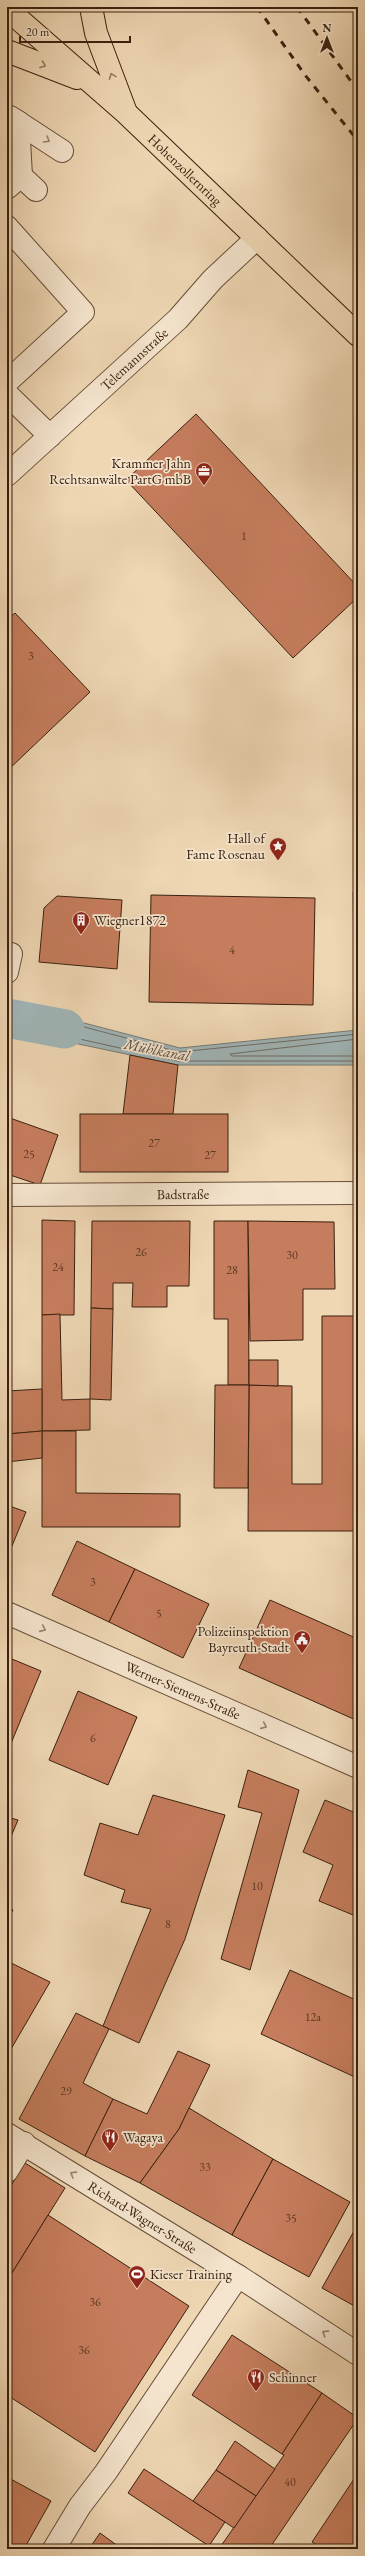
<svg xmlns="http://www.w3.org/2000/svg" width="365" height="2556" font-family="'EB Garamond',serif">
<style>
.green{fill:#b9be8d;stroke:#7a6f4e}
.water{fill:#a0b6b9;stroke:#777a75}
.lines{fill:none;stroke-linecap:round;stroke-linejoin:round}
.shore{stroke:#6d6b64;stroke-width:1}
.canal{stroke:#a0b6b9;stroke-width:39}
.building{fill:#c67d5d;stroke:#3a200f}
.minor-casing{stroke:#674e38;stroke-width:24}
.major-casing{stroke:#3a200f;stroke-width:24}
.minor{stroke:#f5e5ce;stroke-width:22}
.major{stroke:#efd7b4;stroke-width:22}
.rail{stroke:#3a200f;stroke-width:3;stroke-dasharray:7 7;stroke-linecap:butt}
.oneway{stroke:#947c62}
.oneway2{stroke:#98826e}
.labels{text-anchor:middle;stroke-width:3.5;stroke-linejoin:round;paint-order:stroke}
.number-label{font-size:12px;fill:#5d3722}
.street-label{font-size:14px;fill:#3a200f;stroke:#f5e5ce}
.poi-label{font-size:14px;fill:#3a200f;stroke:#f5e5ce;text-anchor:start}
.water-label{font-size:15px;font-style:italic;fill:#594d42;stroke:#f5e5ce}
</style>
<rect width="100%" height="100%" fill="#efd7b4"/>
<filter id="stains"><feTurbulence type="fractalNoise" baseFrequency=".005" numOctaves="4"/><feColorMatrix values="0 0 0 0 .2 0 0 0 0 .09 0 0 0 0 .02 0 0 0 .5 -.17"/></filter>
<radialGradient id="worn" r=".72"><stop offset=".6" stop-color="#630" stop-opacity="0"/><stop offset="1" stop-color="#630" stop-opacity=".3"/></radialGradient>
<path class="green" d="M353,892h5v138h-3z"/>
<path class="water" d="M15,1005l165,43 178,-18v35h-180l-166,-35z"/>
<g class="lines">
<g class="shore">
<path d="M25,1017l50,13 2,2 -53,-9 -2,-5z"/>
<path d="M358,1034l-179,18 -159,-42 -2,2 -1,13 161,36h180"/>
<path d="M358,1039l-128,15 2,2h126"/>
</g>
<path class="canal" d="M7,1018l58,11"/>
</g>
<g class="building">
<path d="M196,414l162,173v10l-65,61 -167,-178z"/>
<path d="M15,613l75,79 -83,79v-151z"/>
<path d="M151,895l164,3 -2,107 -164,-3z"/>
<path d="M57,896l65,4 -5,69 -78,-7 5,-54z"/>
<path d="M130,1055l48,10 -5,49h-50z"/>
<rect x="80" y="1114" width="148" height="58"/>
<path d="M7,1117l51,18 -18,50 -33,-11z"/>
<path d="M7,1220h2l-2,47z"/>
<path d="M42,1220l33,1 -1,94h-32z"/>
<path d="M92,1221h98l-1,65h-22v21h-35l1,-24h-20v26l-22,-1z"/>
<path d="M214,1221h34l1,164h-21v-66h-14z"/>
<path d="M248,1221l86,1 1,67h-32v51l-53,1z"/>
<path d="M91,1308l22,1 -2,91 -21,-1z"/>
<path d="M60,1314l2,86 28,-1v31l-48,1v-116z"/>
<path d="M322,1316h36v215h-110l1,-146 43,1v98h30z"/>
<path d="M249,1360h29v26l-29,-1z"/>
<path d="M215,1385h34l-1,103h-34z"/>
<path d="M42,1389v42l-35,3v-43z"/>
<path d="M42,1431h34v62l104,1v33h-138z"/>
<path d="M42,1431v27l-35,4v-28z"/>
<path d="M7,1505l19,7 -19,46z"/>
<path d="M77,1541l58,28 -26,53 -57,-27z"/>
<path d="M135,1569l74,35 -26,54 -74,-36z"/>
<path d="M270,1600l88,39v82l-119,-53z"/>
<path d="M7,1657l34,14 -34,82z"/>
<path d="M78,1691l59,26 -29,68 -59,-25z"/>
<path d="M248,1770l51,20 -49,180 -29,-11 41,-146 -24,-6z"/>
<path d="M153,1795l72,20 -40,124 -46,104 -36,-17 48,-117 -30,-7 4,-12 -41,-15 16,-52 38,12z"/>
<path d="M325,1800l33,14v103l-39,-16 14,-36 -30,-13z"/>
<path d="M7,1817l11,3 -11,26z"/>
<path d="M7,1906l6,4 -6,10z"/>
<path d="M7,1961l43,21 -43,74z"/>
<path d="M290,1970l68,31 -1,77 -96,-44z"/>
<path d="M76,2013l33,16 -26,54 30,16 -28,57 -66,-37z"/>
<path d="M178,2051l32,14 -31,64 -39,54 -55,-27 28,-57 34,15z"/>
<path d="M189,2108l84,51 -41,76 -92,-52 39,-54z"/>
<path d="M273,2159l77,43 -41,75 -77,-42z"/>
<path d="M25,2163l40,25 -58,93v-89z"/>
<path d="M48,2215l141,91 -94,146 -88,-57v-114z"/>
<path d="M358,2224v84l-36,-20z"/>
<path d="M232,2335l90,58 -40,61 -90,-59z"/>
<path d="M322,2393l36,25 -89,131h-43l-5,-3 63,-91 -2,-1z"/>
<path d="M235,2441l40,28 -19,27 -40,-26z"/>
<path d="M144,2469l81,53 -16,24 -81,-53z"/>
<path d="M216,2470l40,26 -22,32 -41,-27z"/>
<path d="M358,2473v76h-35l-11,-7z"/>
<path d="M7,2477l44,24 -27,48h-17z"/>
<path d="M100,2533l22,16h-33z"/>
</g>
<g class="lines">
<g class="minor-casing">
<g id="minor">
<path d="M10,117l52,34"/>
<path d="M8,170l13,6 15,14"/>
<path d="M7,188l14,-12 -3,-54"/>
<path d="M7,227l76,85 -76,70"/>
<path d="M7,394l43,42"/>
<path id="s1" d="M7,475l171,-156 35,-40 44,-41"/>
<path d="M7,972l4,-18"/>
<path id="s2" d="M7,1195l351,-2"/>
<path id="s3" d="M7,1613l351,154"/>
<path id="s4" d="M7,2134l231,142 120,78"/>
<path d="M7,2171l17,-28"/>
<path d="M54,2549l26,-43 26,-34 132,-196"/>
</g>
</g>
<g class="major-casing">
<g id="major">
<path d="M91,7l5,26 29,77"/>
<path id="s5" d="M7,9l119,104 232,222"/>
<path d="M7,51l70,27"/>
</g>
</g>
<use href="#minor" class="minor"/>
<use href="#major" class="major"/>
<g class="rail">
<path d="M257,7l48,68 53,66"/>
<path d="M297,7l61,84"/>
</g>
</g>
<defs><path id="oneway-chevron" d="M-2-3.5L2.5 0L-2 3.5" fill="none" stroke-width="1.6" stroke-linecap="round" stroke-linejoin="round"/></defs>
<g class="oneway">
<use href="#oneway-chevron" transform="translate(43 65) rotate(21)"/>
<use href="#oneway-chevron" transform="translate(112 76) rotate(-111)"/>
</g>
<g class="oneway2">
<use href="#oneway-chevron" transform="translate(47 140) rotate(31)"/>
<use href="#oneway-chevron" transform="translate(43 1629) rotate(24)"/>
<use href="#oneway-chevron" transform="translate(264 1726) rotate(24)"/>
<use href="#oneway-chevron" transform="translate(73 2174) rotate(-148)"/>
<use href="#oneway-chevron" transform="translate(325 2333) rotate(-147)"/>
</g>
<defs>
<g id="office-pin" transform="scale(0.9)"><path d="M0 17L-7.5 6A9.5 9.5 0 1 1 7.5 6Z" fill="#8f2418" stroke="#f5e5ce"/><path d="M-6-3h4V-5.5h4V-3h4V5H-6ZM-1-4.5V-3h2v-1.5ZM-6 0V1H6V0Z" fill="#fff"/></g>
<g id="sight-pin" transform="scale(0.9)"><path d="M0 17L-7.5 6A9.5 9.5 0 1 1 7.5 6Z" fill="#8f2418" stroke="#f5e5ce"/><path d="M0-6L1.8-2.2L6-1.7L2.9 1.2L3.7 5.4L0 3.3L-3.7 5.4L-2.9 1.2L-6-1.7L-1.8-2.2Z" fill="#fff"/></g>
<g id="building-pin" transform="scale(0.9)"><path d="M0 17L-7.5 6A9.5 9.5 0 1 1 7.5 6Z" fill="#8f2418" stroke="#f5e5ce"/><path d="M-4-6H4V6H1V3H-1V6H-4ZM-2.5-4.3h1.7v1.8h-1.7ZM.8-4.3h1.7v1.8H.8ZM-2.5-1h1.7V.8h-1.7ZM.8-1h1.7V.8H.8Z" fill="#fff"/></g>
<g id="civic-pin" transform="scale(0.9)"><path d="M0 17L-7.5 6A9.5 9.5 0 1 1 7.5 6Z" fill="#8f2418" stroke="#f5e5ce"/><path d="M-.6-6.5H3V-4.5H.6V-3L4-1V1h2V6H-6V1h2V-1L-.6-3ZM-1.2 2.5V6h2.4V2.5Z" fill="#fff"/></g>
<g id="restaurant-pin" transform="scale(0.9)"><path d="M0 17L-7.5 6A9.5 9.5 0 1 1 7.5 6Z" fill="#8f2418" stroke="#f5e5ce"/><path d="M-5-6h1v4h1v-4h1v4h1v-4h1v5L-1.5 .5V6h-2V.5L-5-1ZM5-6V6H3V1.5H1.5Q1.5-4 5-6Z" fill="#fff"/></g>
<g id="stadium-pin" transform="scale(0.9)"><path d="M0 17L-7.5 6A9.5 9.5 0 1 1 7.5 6Z" fill="#8f2418" stroke="#f5e5ce"/><path d="M0-5a6.5 5 0 1 0 0 10a6.5 5 0 1 0 0-10ZM-3.5-1.8h7v3.6h-7Z" fill="#fff"/></g>
</defs>
<g fill-rule="evenodd">
<use href="#office-pin" x="204" y="471"/>
<use href="#sight-pin" x="278" y="846"/>
<use href="#building-pin" x="81" y="920"/>
<use href="#civic-pin" x="302" y="1639"/>
<use href="#restaurant-pin" x="110" y="2137"/>
<use href="#stadium-pin" x="137" y="2274"/>
<use href="#restaurant-pin" x="256" y="2377"/>
</g>
<g class="labels">
<g class="number-label">
<text x="244" y="540">1</text>
<text x="31" y="660">3</text>
<text x="232" y="954">4</text>
<text x="154" y="1147">27</text>
<text x="29" y="1158">25</text>
<text x="210" y="1159">27</text>
<text x="141" y="1256">26</text>
<text x="292" y="1259">30</text>
<text x="58" y="1271">24</text>
<text x="232" y="1274">28</text>
<text x="93" y="1586">3</text>
<text x="159" y="1617">5</text>
<text x="93" y="1742">6</text>
<text x="257" y="1890">10</text>
<text x="168" y="1928">8</text>
<text x="313" y="2021">12a</text>
<text x="66" y="2095">29</text>
<text x="205" y="2171">33</text>
<text x="291" y="2222">35</text>
<text x="95" y="2306">36</text>
<text x="84" y="2354">36</text>
<text x="290" y="2486">40</text>
</g>
<g class="street-label">
<text dy="5" stroke="none"><textPath href="#s5" startOffset="240">Hohenzollernring</textPath></text>
<text dy="5" stroke="none"><textPath href="#s1" startOffset="172">Telemannstraße</textPath></text>
<text dy="5" stroke="none"><textPath href="#s2" startOffset="176">Badstraße</textPath></text>
<text dy="5" stroke="none"><textPath href="#s3" startOffset="192">Werner-Siemens-Straße</textPath></text>
<text dy="5" stroke="none"><textPath href="#s4" startOffset="159">Richard-Wagner-Straße</textPath></text>
</g>
<g class="poi-label">
<text x="191" y="468" text-anchor="end">Krammer Jahn<tspan x="191" dy="16">Rechtsanwälte PartG mbB</tspan></text>
<text x="265" y="843" text-anchor="end">Hall of<tspan x="265" dy="16">Fame Rosenau</tspan></text>
<text x="94" y="925">Wiegner1872</text>
<text x="289" y="1636" text-anchor="end">Polizeiinspektion<tspan x="289" dy="16">Bayreuth-Stadt</tspan></text>
<text x="123" y="2142">Wagaya</text>
<text x="150" y="2279">Kieser Training</text>
<text x="269" y="2382">Schinner</text>
</g>
<g class="water-label">
<text transform="translate(157 1050) rotate(11)" y="5">Mühlkanal</text>
</g>
</g>
<rect width="365" height="2556" fill="none" stroke="#efd7b4" stroke-width="24"/>
<rect x="8" y="8" width="349" height="2540" fill="none" stroke="#3a200f" stroke-width="2"/>
<rect x="12" y="12" width="341" height="2532" fill="none" stroke="#3a200f"/>
<g transform="translate(327 38)" stroke="#f5e5ce" stroke-width="3" paint-order="stroke">
<path d="M0-3L7 15L0 10L-7 15Z" fill="#3a200f"/>
<text y="-6" font-size="11" font-weight="bold" text-anchor="middle" fill="#3a200f">N</text>
</g>
<path d="M20 36v6h110v-6" fill="none" stroke="#3a200f" stroke-width="2"/>
<text x="26" y="36" font-size="12" fill="#3a200f" stroke="#f5e5ce" stroke-width="3" paint-order="stroke">20 m</text>
<rect width="100%" height="100%" filter="url(#stains)"/>
<rect width="100%" height="100%" fill="url(#worn)"/>
</svg>
